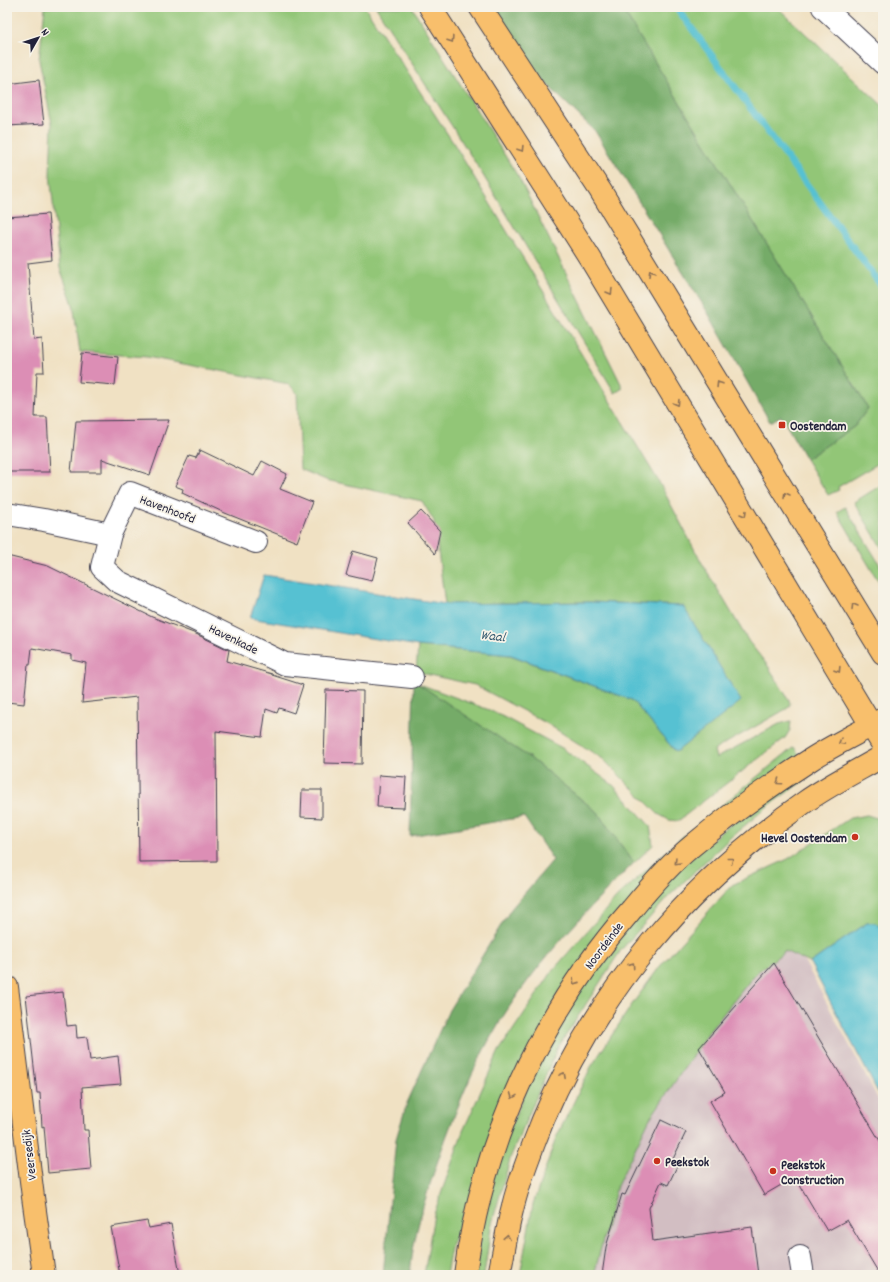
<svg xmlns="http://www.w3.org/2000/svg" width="890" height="1282" font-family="Dekko,sans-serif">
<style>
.industrial{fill:#d2bec2}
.green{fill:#92c677;stroke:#5a7459}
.forest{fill:#75ab68;stroke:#4c6652}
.water{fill:#56c1d2;stroke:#3c7286}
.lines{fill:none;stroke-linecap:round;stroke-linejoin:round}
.stream{stroke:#56c1d2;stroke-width:7}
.building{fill:#dc8eb5}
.minor-casing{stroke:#413f4f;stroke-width:24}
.major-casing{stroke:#413f4f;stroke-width:24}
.minor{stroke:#fff;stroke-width:22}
.major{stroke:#f8bf6c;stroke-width:22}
.oneway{stroke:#8d7054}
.poi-dot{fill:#c8321e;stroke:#f7f3e8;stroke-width:1.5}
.labels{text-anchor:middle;stroke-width:3.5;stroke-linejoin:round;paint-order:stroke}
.poi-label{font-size:13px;font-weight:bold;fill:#22223b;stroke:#f7f3e8;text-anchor:start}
.street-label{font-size:13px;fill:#22223b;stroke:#f7f3e8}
.water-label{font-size:14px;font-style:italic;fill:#345a70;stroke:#f7f3e8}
</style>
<rect width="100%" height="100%" fill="#f7f3e8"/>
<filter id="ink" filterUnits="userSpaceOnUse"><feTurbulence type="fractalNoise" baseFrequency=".025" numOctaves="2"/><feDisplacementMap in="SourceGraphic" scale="8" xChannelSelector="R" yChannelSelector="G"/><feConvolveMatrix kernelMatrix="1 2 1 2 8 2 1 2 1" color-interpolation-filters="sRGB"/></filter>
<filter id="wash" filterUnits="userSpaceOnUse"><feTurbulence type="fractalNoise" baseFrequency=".012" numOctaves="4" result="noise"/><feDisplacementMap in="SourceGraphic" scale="16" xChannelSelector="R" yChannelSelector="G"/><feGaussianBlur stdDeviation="0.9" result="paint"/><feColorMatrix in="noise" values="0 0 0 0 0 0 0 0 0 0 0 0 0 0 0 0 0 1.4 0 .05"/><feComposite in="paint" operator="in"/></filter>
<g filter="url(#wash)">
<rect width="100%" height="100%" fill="#f0e1c3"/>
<path class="industrial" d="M793,940l90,168v167h-292l3,-19 42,-134 119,-154z"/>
<g class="green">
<path d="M45,7h320l89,137 205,338 40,76 50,84 19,24 21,34 1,4 -2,4 -74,42 2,8 63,-34 12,-3 -1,9 -5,8 -107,83 -9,-1 -11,-6 -55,-55 -57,-36 -71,-38 -59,-13 2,-26 92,9 122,45 44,52 7,-146 -93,-4 -145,2 -11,-83 -12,-20 -96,-21 -26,-11 -3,-76 -8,-9 -142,-27 -67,-5 -7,-48 -13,-36 -10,-94 2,-50 -13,-64z"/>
<path d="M376,7h36l107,171 104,210 -8,5 -137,-226z"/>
<path d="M621,7h156l106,99v360l-2,1 -2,-4 -41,24 1,3 -11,5 -22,-36 49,-33 13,-18z"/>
<path d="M883,484v66l-29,-48z"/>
<path d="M845,507l38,63v19l-46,-77z"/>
<path d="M414,682l78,29 70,37 51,37 37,41 3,19 -19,18 -37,-51 -67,-54z"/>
<path d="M794,747l6,9 -104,80 -132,151 -93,218 -19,38 -6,32h-22l10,-61 29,-83 36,-80 55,-82 63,-72 64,-59z"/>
<path d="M810,768l3,6 -45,32 -37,31 -63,60 -47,53 -64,99 -46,107 -20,71 -7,48h-13l26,-115 47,-114 62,-96 53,-63 64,-57z"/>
<path d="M867,815l16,5v109l-7,-6h-9l-57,40 -25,-12 -29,22 -48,60 -59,87 -32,66 -23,89h-74l13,-71 23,-66 35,-71 42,-64 28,-38 71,-80 56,-26 62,-41z"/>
</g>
<g class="forest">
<path d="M493,7h128l247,401 -13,18 -49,33 -25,-43 -11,6 -62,-109 -113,-182 -57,-55z"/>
<path d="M414,681l116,77 67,54 37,51c-49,49 -98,100 -135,160 -27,44 -46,94 -63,143 -12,36 -23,71 -26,109h-27l13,-136 11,-36 42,-93 62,-101 42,-49 -29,-43 -114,19z"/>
</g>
<g class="water">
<path d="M264,575l181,29 145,-2 93,4 58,95 -65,51 -44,-52 -121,-45 -93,-9 -168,-28z"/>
<path d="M867,923h9l7,6v173l-73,-139z"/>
</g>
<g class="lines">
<path class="stream" d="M676,7l207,281"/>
</g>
<g id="blocks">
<g class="building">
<path d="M39,80l5,44 -37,2v-42z"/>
<path d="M48,214l4,46 -24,3 6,77 8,-1 2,33h-7l-2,45h12l3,55h-43v-255z"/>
<path d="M82,353l36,4 -3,28 -36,-3z"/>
<path d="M169,420l-19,55 -48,-16v13h-31l5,-51z"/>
<path d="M200,450l54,26 8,-15 25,13 -7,15 32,13 -15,40 -72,-29 -43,-20 1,-4 -8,-3 14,-30 7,2z"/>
<path d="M421,511l19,20 -5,23 -27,-31z"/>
<path d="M353,551l25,7 -6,23 -26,-6z"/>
<path d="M7,556l41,10 104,51 44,17 33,16 -2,11 45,13v1l31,10 -9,28 -15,-5 -2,5 -11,-4 -4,28 -46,-6 1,130 -78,1 -2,-165 -55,6 4,-40 -14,-3v-5l-40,-7 -2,17h-2l-4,39 -17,-2z"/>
<path d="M326,690l37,1 -1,73 -38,-1z"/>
<path d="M379,775l27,2 -2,31 -27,-1z"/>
<path d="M302,790h20v28l-21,-1z"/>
<path d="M774,963l109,183v129h-3l-33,-55 -20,11 -32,-54 -31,18 -54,-94 15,-9 -26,-44z"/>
<path d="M63,992l4,34 9,-1 1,13 10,-1 3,23 28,-4 3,28 -39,3 2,43h4l3,39 -43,4 -4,-47 -2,1 -2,-34h-3l-11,-97z"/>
<path d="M661,1120l25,12 -13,27 6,3 -11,23 -7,-3 -12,26 4,33 99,-14 6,48h-156l4,-28 16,-53 3,1z"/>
<path d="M147,1221l2,7 22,-4 9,51h-60l-9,-48z"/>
</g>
</g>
</g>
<g filter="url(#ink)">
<use href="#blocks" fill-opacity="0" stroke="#413f4f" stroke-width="1"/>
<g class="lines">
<g class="minor-casing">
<g id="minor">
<path d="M823,7l60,56"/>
<path d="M7,514l37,6 66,14"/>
<path d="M256,542l-126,-49 -20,41 -8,33 15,14 168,83 127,13"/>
<path d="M800,1257l3,18"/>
</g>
</g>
<g class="major-casing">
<g id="major">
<path d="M430,7l160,251 293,487"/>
<path d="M480,7l120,183 283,463"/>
<path d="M7,987l26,210 11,78"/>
<path d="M465,1275c17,-135 77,-263 167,-366 18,-22 38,-45 60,-63 37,-31 77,-60 118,-86 23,-15 49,-27 73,-41"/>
<path d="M499,1275c5,-23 8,-47 14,-69 7,-29 19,-58 30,-86 55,-130 146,-237 262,-318 24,-17 52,-31 78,-46"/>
</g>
</g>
<use href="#minor" class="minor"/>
<use href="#major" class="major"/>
</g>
<defs><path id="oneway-chevron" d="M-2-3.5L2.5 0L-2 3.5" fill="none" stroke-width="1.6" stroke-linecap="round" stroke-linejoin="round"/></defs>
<g class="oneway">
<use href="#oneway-chevron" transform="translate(451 40) rotate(57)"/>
<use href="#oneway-chevron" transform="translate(521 149) rotate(58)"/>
<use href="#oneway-chevron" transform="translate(651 273) rotate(-121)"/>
<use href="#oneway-chevron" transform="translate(610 292) rotate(59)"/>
<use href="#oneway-chevron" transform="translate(719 384) rotate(-122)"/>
<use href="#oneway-chevron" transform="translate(677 403) rotate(59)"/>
<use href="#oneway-chevron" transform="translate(786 495) rotate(-121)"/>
<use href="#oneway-chevron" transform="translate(744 514) rotate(59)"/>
<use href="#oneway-chevron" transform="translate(854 606) rotate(-121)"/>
<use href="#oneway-chevron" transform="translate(838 670) rotate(58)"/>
<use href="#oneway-chevron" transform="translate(841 742) rotate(151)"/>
<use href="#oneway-chevron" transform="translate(779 782) rotate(145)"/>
<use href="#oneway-chevron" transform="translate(731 860) rotate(-39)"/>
<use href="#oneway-chevron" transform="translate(677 862) rotate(135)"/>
<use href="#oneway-chevron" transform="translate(632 965) rotate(-55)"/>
<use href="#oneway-chevron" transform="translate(575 982) rotate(125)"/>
<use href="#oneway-chevron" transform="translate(563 1075) rotate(-62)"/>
<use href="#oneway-chevron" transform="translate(513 1096) rotate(111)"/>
<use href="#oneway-chevron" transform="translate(507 1237) rotate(-79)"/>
</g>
</g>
<g class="poi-dot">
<rect x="778" y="421" width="8" height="8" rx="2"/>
<circle cx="855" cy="837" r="4"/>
<circle cx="657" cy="1161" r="4"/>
<circle cx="773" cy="1171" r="4"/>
</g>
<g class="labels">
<g class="poi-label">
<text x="790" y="430">Oostendam</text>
<text x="847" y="842" text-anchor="end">Hevel Oostendam</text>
<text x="665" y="1166">Peekstok</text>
<text x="781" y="1169">Peekstok<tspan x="781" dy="15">Construction</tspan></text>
</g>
<g class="street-label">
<text transform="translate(168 508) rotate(21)" y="5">Havenhoofd</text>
<text transform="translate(234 638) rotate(26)" y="5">Havenkade</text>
<text transform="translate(603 945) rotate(-53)" y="5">Noordeinde</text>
<text transform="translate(28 1155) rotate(-97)" y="5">Veersedijk</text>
</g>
<g class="water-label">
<text transform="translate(493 635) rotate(7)" y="5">Waal</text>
</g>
</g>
<rect width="890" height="1282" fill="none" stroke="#f7f3e8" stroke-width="24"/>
<g transform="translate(38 38) rotate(51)" stroke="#f7f3e8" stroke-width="3" paint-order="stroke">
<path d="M0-3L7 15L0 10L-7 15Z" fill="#22223b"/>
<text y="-6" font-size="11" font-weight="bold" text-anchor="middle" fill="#22223b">N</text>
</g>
</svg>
